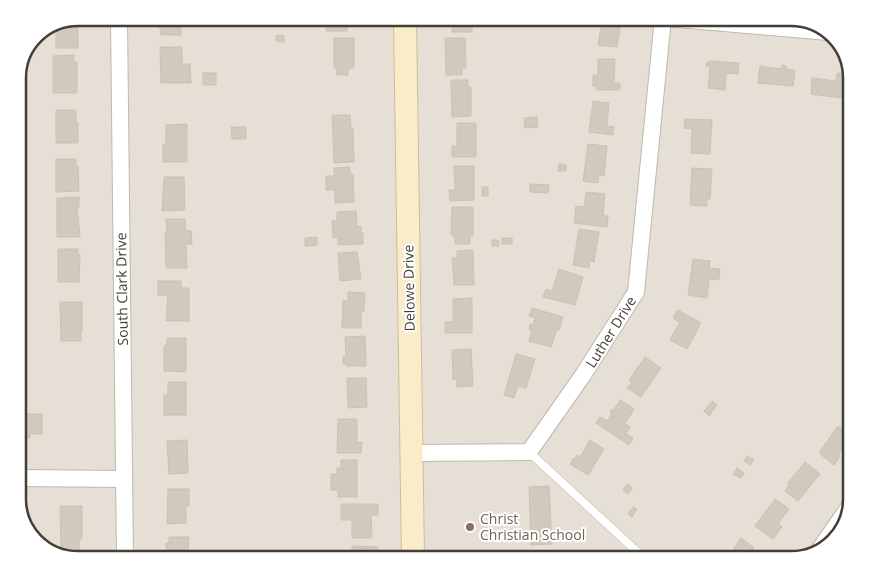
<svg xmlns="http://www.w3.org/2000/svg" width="869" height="577" font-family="'Open Sans',sans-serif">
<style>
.residential{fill:#e5dfd5}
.building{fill:#d2c9bd;stroke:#cdc0b1}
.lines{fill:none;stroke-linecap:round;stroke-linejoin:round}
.lane-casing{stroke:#bfb8ad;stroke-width:9}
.street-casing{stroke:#bfb8ad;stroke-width:18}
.secondary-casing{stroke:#cebd9a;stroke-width:24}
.lane{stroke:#fff;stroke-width:8}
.street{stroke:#fff;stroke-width:16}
.secondary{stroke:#faebc9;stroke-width:22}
.education-dot{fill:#8d6e63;stroke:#fff;stroke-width:2}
.labels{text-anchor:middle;stroke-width:4;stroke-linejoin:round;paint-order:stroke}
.street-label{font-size:14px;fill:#443e36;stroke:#fff}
.education-label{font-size:14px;fill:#785e54;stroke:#fff;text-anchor:start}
.rim{fill:none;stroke:#443e36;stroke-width:2.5}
</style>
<rect width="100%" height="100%" fill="#f2eee7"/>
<path class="residential" d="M79,18h711l35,10 18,20 8,30v421l-10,34 -20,18 -30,8h-712l-35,-10 -18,-20 -8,-27v-427l18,-40z"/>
<g class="building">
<path d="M78,18v30h-22v-21z"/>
<path d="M158,18h23v17h-20v-7h-2z"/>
<rect x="326" y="18" width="21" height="13"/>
<rect x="452" y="18" width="20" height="14"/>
<path d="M602,18h20l-5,29 -19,-2z"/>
<path d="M276,35l8,1v6l-8,-1z"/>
<path d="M334,38h20v30h-6v7h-11v-7h-3z"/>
<path d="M445,38h20l1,30h-4v7h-16z"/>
<path d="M160,47h22v17h8l1,19h-30z"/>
<path d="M74,55v8l3,-1v31h-24v-37z"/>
<path d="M598,59h17l-1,24h6v7h-22v-1h-2v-3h-3v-11h5z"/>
<path d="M710,61l29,2 -1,11 -12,-1 -1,17 -17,-2 2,-21 -4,-1 1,-4h3z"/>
<path d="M782,65l4,1v3l9,1 -2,16 -35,-3 2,-17 21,3z"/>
<rect x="203" y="73" width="13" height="12"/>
<path d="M837,73l7,1 -2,24 -31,-4 1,-16 24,3z"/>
<path d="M451,80h17v7h3v29l-19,1z"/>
<path d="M593,101l16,2 -2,23 7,1 -1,8 -24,-3z"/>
<path d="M56,110h20v13h2v20h-22z"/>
<path d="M332,115h18l1,13h2l1,34 -20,1z"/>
<path d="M537,117l1,10 -13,1 -1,-10z"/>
<path d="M685,119l27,1 -2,34 -19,-1 1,-24 -8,-1z"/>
<path d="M457,123h19v34h-24v-11h5z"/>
<path d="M187,124v38h-24v-18h3v-19z"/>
<path d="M231,127h15v12h-14z"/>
<path d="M588,144l19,2 -3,30 -5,-1 -1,8 -15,-2z"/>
<path d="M56,159h20v7h2l1,25 -23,1z"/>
<path d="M559,164l7,1v6h-8z"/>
<path d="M454,166h20v34l-24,1 -1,-11h6z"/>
<path d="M350,167v7h3l1,28 -19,1v-13h-9v-14h8v-8z"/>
<path d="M692,168l20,1 -2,30h-3v7l-17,-1z"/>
<path d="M164,177h20l1,33 -23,1z"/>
<path d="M530,184l19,1 -1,8 -18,-1z"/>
<rect x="482" y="187" width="6" height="9"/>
<path d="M586,192l19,2 -2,22h5l-1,11 -33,-4 2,-17 8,1z"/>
<path d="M79,197v10h-2l3,30h-23v-39z"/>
<path d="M452,207h21v29h-3v8h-15v-7l-4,-3z"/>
<path d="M356,211l1,15h4v7h2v11l-25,1v-8l-5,1 -1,-17h5v-9z"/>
<path d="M166,219h19l1,12h5l1,13h-6l1,24h-21l-1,-36h2z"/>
<path d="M579,229l20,3 -5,30 -4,-1 -1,7 -16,-3z"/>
<path d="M317,237v8l-12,1v-8z"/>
<rect x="502" y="238" width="10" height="6"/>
<path d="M492,240h6l1,6h-7z"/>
<path d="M58,249h20v6h2l-1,27h-21z"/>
<path d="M473,250l1,35h-20l-2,-27h5v-7z"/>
<path d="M357,252l4,27 -21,2 -2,-28z"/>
<path d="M693,259l17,2 -1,7 11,1 -1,11 -10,-1 -2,19 -19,-3z"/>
<path d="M559,269l24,8 -8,28 -32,-8 3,-8 6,2z"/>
<path d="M158,281h23v7h8v33h-23l2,-26h-10z"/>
<path d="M348,292l17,1 -1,18 -3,1v16h-19l1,-28 5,1z"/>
<path d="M472,298v35h-27v-11h8v-23z"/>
<path d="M60,302h22v29h-1v10h-20z"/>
<path d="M532,308l31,9 -4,13 -2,-1 -6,18 -22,-6 3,-11 -3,-1 1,-5 3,1 2,-7 -6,-2z"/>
<path d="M678,310l23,13 -14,26 -17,-9 10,-18 -7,-4z"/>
<path d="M365,336l1,30h-20v-2h-3v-7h3l-1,-20z"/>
<path d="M167,338h19v34l-22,-1v-25l3,-2z"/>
<path d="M471,349l2,37 -16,1v-8h-4l-1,-29z"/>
<path d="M516,354l19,5 -9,29 -8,-2 -4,12 -10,-3z"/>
<path d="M645,357l16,11 -20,29 -14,-9 5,-6 -3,-2z"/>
<path d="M347,378h19l1,29 -19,1z"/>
<path d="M168,382h18v33h-22v-20h4z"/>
<path d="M851,398v25l-9,-8 5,-6 -3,-2z"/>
<path d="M620,400l14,9 -9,15 5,3 -4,7 7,4 -4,7 -33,-22 4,-6 7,4 5,-7 -2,-2 2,-3 2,1z"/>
<path d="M712,401l5,4 -8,11 -5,-5z"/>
<path d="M18,414h24v20h-12v4h-12z"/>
<path d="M338,419h19v23h5l-1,11h-24z"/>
<path d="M838,426l13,10 -13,18 2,2 -6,9 -15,-12z"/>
<path d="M187,440l1,33 -19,1 -2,-33z"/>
<path d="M590,440l14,9 -16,26 -18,-11 4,-6 1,1 2,-4 3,2z"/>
<path d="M747,456l7,4 -4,5 -6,-4z"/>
<path d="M341,460h16v37h-19v-7h-7v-16h6v-6h4z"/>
<path d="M805,462l15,12 -22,27 -13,-10 4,-6 -1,-2z"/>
<path d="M737,468l7,5 -3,5 -8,-4z"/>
<path d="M628,484l4,4 -4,6 -5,-4z"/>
<path d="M549,486l3,58 -21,1 -2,-58z"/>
<path d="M168,489h21v17h-3v17l-19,1z"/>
<path d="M775,499l14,10 -11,15 4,3 -9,12 -18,-13z"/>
<path d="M341,504h37v11h-7l1,23h-20v-18h-11z"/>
<path d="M60,506h22v32l-3,3v10h-18z"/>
<path d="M633,507l4,2 -5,8 -4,-3z"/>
<path d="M169,537h20l-1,22h-21l-1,-16h3z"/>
<path d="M741,538l13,10 -4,5 5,3 -2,3h-26z"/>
<path d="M352,546l26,1v10h-7v2h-19z"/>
<rect x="529" y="555" width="34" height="4"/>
</g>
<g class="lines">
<g class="lane-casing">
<path id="lane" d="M529,452l115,106"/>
</g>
<g class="street-casing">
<g id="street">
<path d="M119,18l6,541"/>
<path d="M666,18l162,14"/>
<path d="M412,453l117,-1 54,-77 53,-83 27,-274"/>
<path d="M18,478l106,1"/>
<path d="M817,553l32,-46"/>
</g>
</g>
<g class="secondary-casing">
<path id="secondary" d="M405,18l8,541"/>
</g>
<use href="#lane" class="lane"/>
<use href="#street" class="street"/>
<use href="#secondary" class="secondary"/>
</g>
<circle class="education-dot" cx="470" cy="527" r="5"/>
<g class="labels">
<g class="street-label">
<text transform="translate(409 288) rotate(-91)" y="5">Delowe Drive</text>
<text transform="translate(122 289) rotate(-91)" y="5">South Clark Drive</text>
<text transform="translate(611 332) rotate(-58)" y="5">Luther Drive</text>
</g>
<g class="education-label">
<text x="480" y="524">Christ<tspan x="480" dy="16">Christian School</tspan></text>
</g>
</g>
<path d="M0 0H869V577H0ZM78 26H791A52 52 0 0 1 843 78V499A52 52 0 0 1 791 551H78A52 52 0 0 1 26 499V78A52 52 0 0 1 78 26Z" fill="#fff" fill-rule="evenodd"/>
<path class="rim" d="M78 26H791A52 52 0 0 1 843 78V499A52 52 0 0 1 791 551H78A52 52 0 0 1 26 499V78A52 52 0 0 1 78 26Z"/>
</svg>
